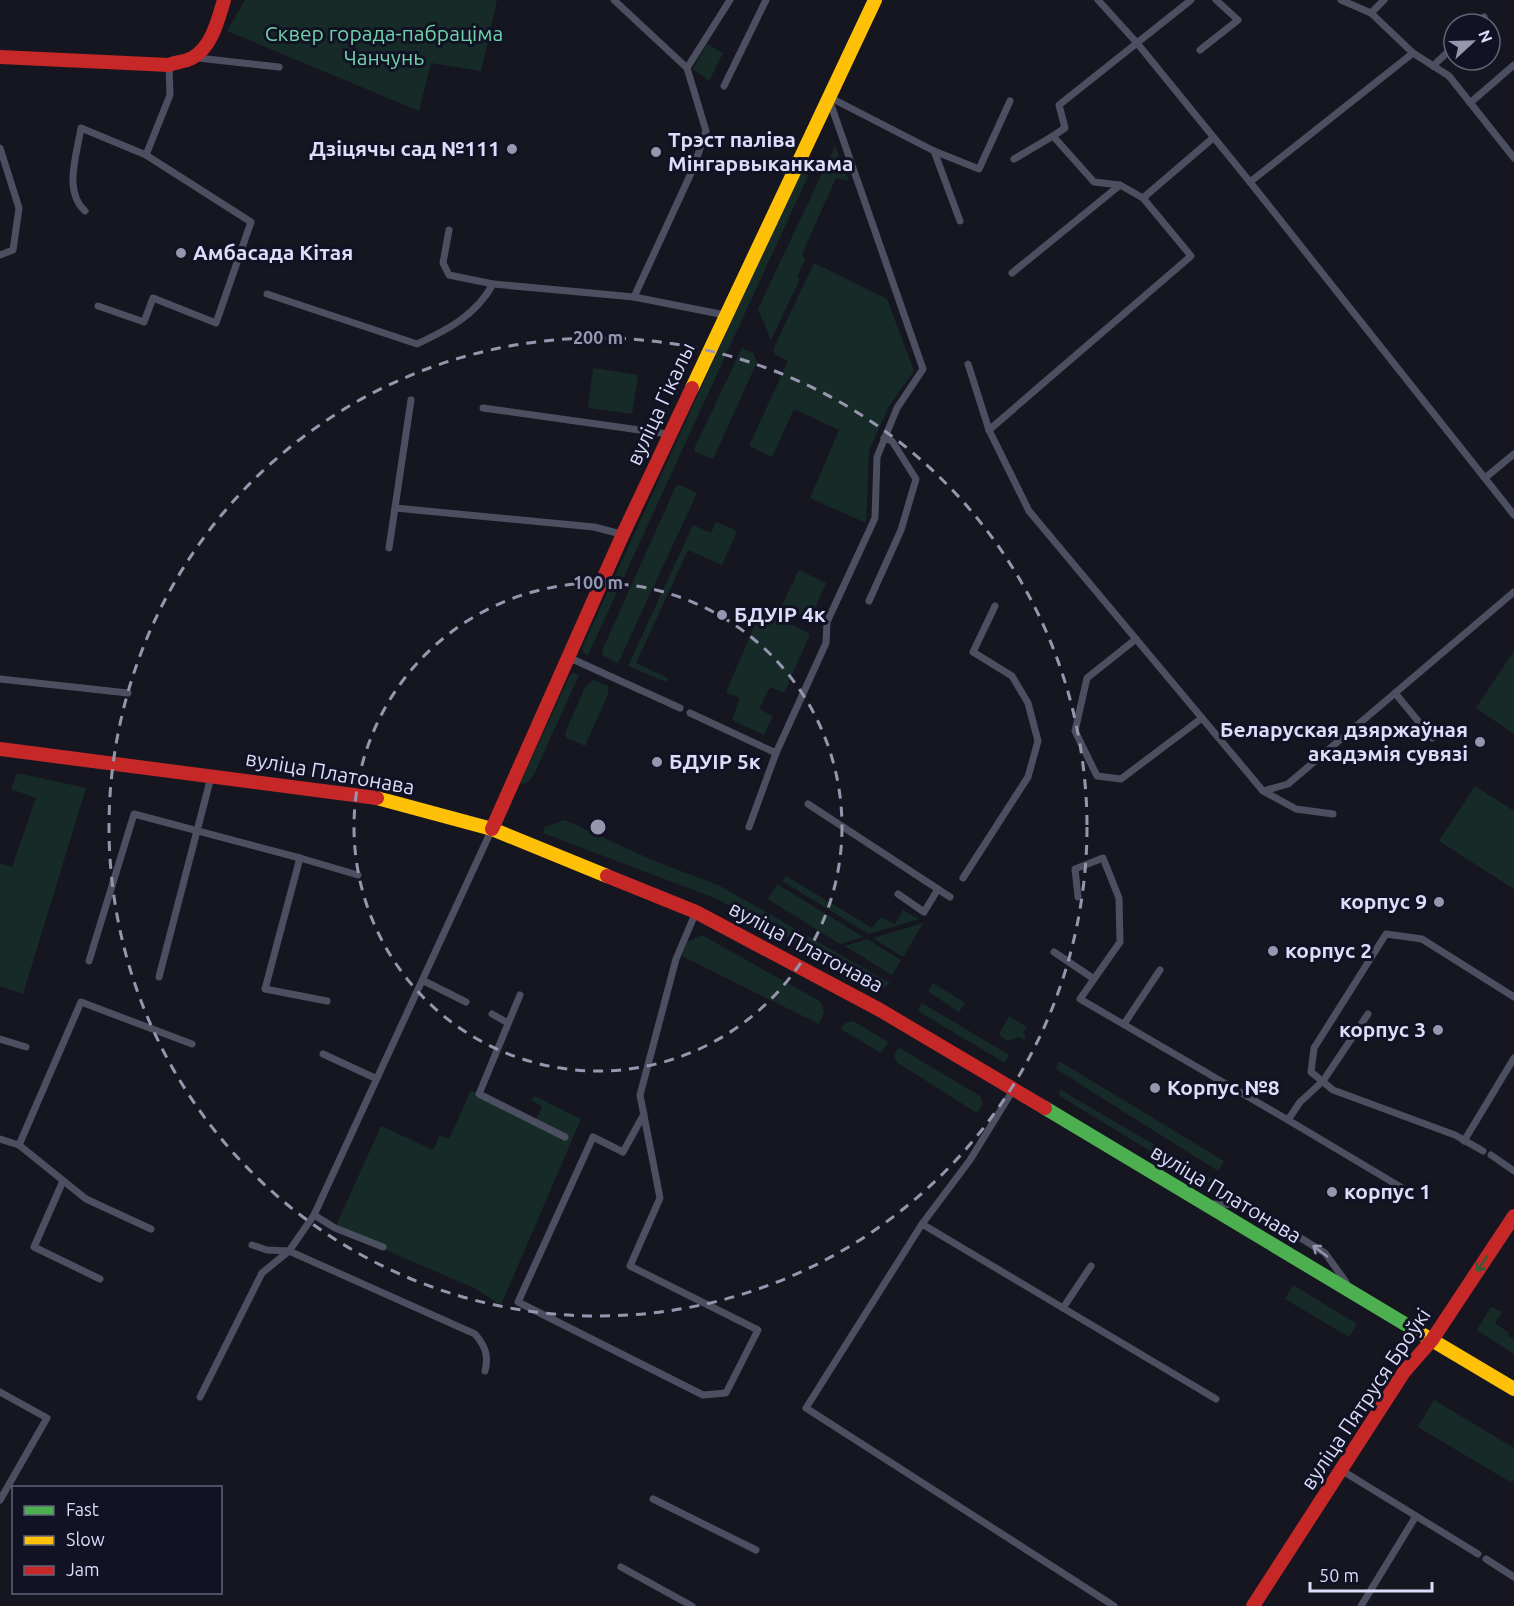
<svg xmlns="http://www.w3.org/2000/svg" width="1514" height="1606" font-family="Ubuntu,sans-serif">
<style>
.green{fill:#162b28}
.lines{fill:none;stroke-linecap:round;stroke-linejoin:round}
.lane{stroke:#4c4f60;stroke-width:7}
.fast{stroke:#4caf50;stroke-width:14}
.slow{stroke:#ffc107;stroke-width:14}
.jam{stroke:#c62828;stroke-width:14}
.oneway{stroke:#9496ad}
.oneway2{stroke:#2f603a}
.ring{fill:none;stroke:#9697ae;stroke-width:3;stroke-dasharray:10 8}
.poi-dot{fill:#9697ae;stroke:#121225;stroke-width:2}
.labels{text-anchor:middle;stroke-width:6;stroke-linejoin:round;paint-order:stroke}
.park-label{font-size:21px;fill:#6fd2a8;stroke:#121225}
.poi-label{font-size:21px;font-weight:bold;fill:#dbddfa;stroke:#121225;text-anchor:start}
.street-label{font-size:21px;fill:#dbddfa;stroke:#121225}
.centre{fill:#9697ae;stroke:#121225;stroke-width:3}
.ring-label{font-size:18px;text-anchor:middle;font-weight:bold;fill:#9697ae;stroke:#121225;stroke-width:6;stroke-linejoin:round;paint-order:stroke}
</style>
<rect width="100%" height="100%" fill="#161621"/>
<g class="green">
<path d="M245,0h252l-16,71 -50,-8 -12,48 -192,-80z"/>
<path d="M707,44l16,9 -14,28 -16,-12z"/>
<path d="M835,146l14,35 -13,-3 -34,76 3,5 -8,18 3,2 -29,61 -13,-31z"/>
<path d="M804,163l3,2 1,11 -220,479 -4,-2 -2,-5z"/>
<path d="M814,263l73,36 27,72 -25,35 -20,45 -3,72 -56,-25 29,-68 -45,-21 -22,48 -23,-11 39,-85 -12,-6 -3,-5z"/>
<path d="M742,348l11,5 4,9 -44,97 -18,-7 -1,-3z"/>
<path d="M593,368l45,7 -6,39 -44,-6z"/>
<path d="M680,485l17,8 -79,170 -14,-7 -2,-5 74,-165z"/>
<path d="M716,522l21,9 -15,34 -34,-15 -52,113 32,15 -2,4 -38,-16 65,-141 18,8z"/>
<path d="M799,570l27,13 -16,36 -28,-14z"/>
<path d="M762,609l48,25 -26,59 -14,-6 -11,22 14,7 -9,19 -32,-15 8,-22 -14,-6z"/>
<path d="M1514,651v83l-38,-26z"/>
<path d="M574,673l5,2 -45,99 -7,9 -7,1 50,-109z"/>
<path d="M593,680l15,6v8l-23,52 -18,-8 -2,-5 20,-46z"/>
<path d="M17,773l69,15 -63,206 -23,-8v-123l12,4 24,-69 -25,-9z"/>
<path d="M1475,786l39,25v78l-75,-48z"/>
<path d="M565,820l87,40 68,26 170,97 -8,6 -165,-90 -174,-66 2,-6z"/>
<path d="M786,876l86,52 9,-11 14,7 8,-14 16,9 -50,15 -87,-53z"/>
<path d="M777,884l86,53 -23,7 -72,-45z"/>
<path d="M923,923l-20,34 -30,-19z"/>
<path d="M702,935l119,67 3,10 -5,12 -137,-68 5,-14z"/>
<path d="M867,939l34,21 -9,15 -47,-29z"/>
<path d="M933,983l32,20 -6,9 -31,-21z"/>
<path d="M922,1003l87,52 -4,8 -87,-52z"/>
<path d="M1009,1016l18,11 -4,6 3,4 -2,3 -5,-3 -12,4 -8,-7z"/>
<path d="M853,1021l35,21 -7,11 -40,-24 4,-6z"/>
<path d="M898,1047l82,49 3,8 -6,9 -79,-50 -4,-6z"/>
<path d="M1059,1061l165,100 -6,10 -162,-102z"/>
<path d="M1059,1089l169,99 -37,-12 -131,-80z"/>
<path d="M471,1090l64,32 7,-15 -11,-7 4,-4 46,23 -80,186 -27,-17 -139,-60 46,-102 52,24 7,-15 9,4z"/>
<path d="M1293,1285l64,39 -8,13 -64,-38z"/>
<path d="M1491,1307l11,5 -7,11 14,10 -1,3 6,4v14l-37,-24z"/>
<path d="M1434,1400l80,48v31l-2,4 -94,-56z"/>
</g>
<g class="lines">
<g class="lane">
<path d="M614,0l73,68 19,63 -13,38 -59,128"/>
<path d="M1098,0l39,43 113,139 264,333"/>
<path d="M1341,0l30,13 13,-13"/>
<path d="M1371,13l42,40"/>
<path d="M1477,24l7,-7"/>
<path d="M1200,50l38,-30 -22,-20"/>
<path d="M198,58l81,9"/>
<path d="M1433,66l21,-20"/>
<path d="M687,68l43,-68"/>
<path d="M724,86l42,-86"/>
<path d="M831,98l103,53 45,18 31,-68"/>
<path d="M1470,103l44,-38"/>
<path d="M0,148l19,60 -6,42 -13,5"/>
<path d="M934,151l26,70"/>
<path d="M1014,159l39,-23"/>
<path d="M1250,182l163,-129 36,23 65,82"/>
<path d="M1120,185l-26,-3 -41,-46 12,-8 -6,-23 132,-105"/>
<path d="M85,211c-22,-20 -8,-57 -4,-83l65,27 24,-60 -1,-29"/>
<path d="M449,230l-6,33 6,12 44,9"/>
<path d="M1012,273l108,-88 23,13"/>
<path d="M267,294l150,50c32,-15 59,-29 76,-60l141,13 91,18"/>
<path d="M98,306l46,16 9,-24 63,25 35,-101 -105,-67"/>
<path d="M968,364l21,66 40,81 234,280 25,-7 226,-192"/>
<path d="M483,408l185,26"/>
<path d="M989,430l202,-174 -48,-58 70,-60"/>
<path d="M1485,478l29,-24"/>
<path d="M395,508l199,19 27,7"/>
<path d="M389,548l22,-148"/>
<path d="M869,601l32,-71 15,-51 -24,-38 -8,-3"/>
<path d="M1136,639l-49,39 -12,53 22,45 24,3 81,-61"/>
<path d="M570,658l110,50"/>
<path d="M0,679l128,14"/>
<path d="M1395,693l37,45"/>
<path d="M690,713l86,40"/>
<path d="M1263,791l33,18 37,5"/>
<path d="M808,804l142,93"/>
<path d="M749,827l27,-74 50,-110 1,-21 48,-104 2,-61 20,-49 26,-39 -93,-267"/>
<path d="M300,858l58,17"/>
<path d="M963,878l65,-101 10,-36 -10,-38 -16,-27 -39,-24 22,-46"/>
<path d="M898,894l26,18 14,-23"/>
<path d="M1078,897l-3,-28 28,-11 16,40 1,44 -40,57 208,121"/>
<path d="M1054,952l40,27"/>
<path d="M89,961l45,-147 166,44 -35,131 62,12"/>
<path d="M159,977l52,-200"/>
<path d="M424,981l42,21"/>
<path d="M520,995l-41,99 86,43"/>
<path d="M492,1014l16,9"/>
<path d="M1368,1014l-45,67 -23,21 -12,18 121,72"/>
<path d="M1124,1024l36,-54"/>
<path d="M0,1039l26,8"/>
<path d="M323,1054l52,24"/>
<path d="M1013,1090l-43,70 -48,64 -116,184 308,198"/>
<path d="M644,1114l-21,38 -30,-15 -75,165 185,93 23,-2 32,-63 -128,-64 30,-68 -20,-103 36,-136 20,-47"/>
<path d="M0,1139l19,6 67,54 65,30"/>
<path d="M1464,1141l50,-83"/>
<path d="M19,1145l62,-143 111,42"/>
<path d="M1483,1151l-28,-16 -122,-45 -22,-18 3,-24 72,-114 36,5 92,58"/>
<path d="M1491,1155l23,16"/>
<path d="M63,1181l-29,66 66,32"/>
<path d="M1215,1204l32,1 78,48 21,29"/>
<path d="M314,1215l21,13 48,19"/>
<path d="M922,1224l294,175"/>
<path d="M252,1245l15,5 22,1 186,83c10,12 14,21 10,37"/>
<path d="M1063,1308l28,-42"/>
<path d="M0,1392l47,26 -47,82"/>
<path d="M200,1397l62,-124 27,-22 25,-36 177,-384"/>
<path d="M1341,1470l137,84"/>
<path d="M653,1499l103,51"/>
<path d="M1486,1559l28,18"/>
<path d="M621,1567l71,39"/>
<path d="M1361,1606l55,-90"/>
</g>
<path class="fast" d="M1045,1108l375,225"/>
<g class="slow">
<path d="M692,388l183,-388"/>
<path d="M377,798l115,31 115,47"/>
<path d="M1420,1333l94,56"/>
</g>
<g class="jam">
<path d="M0,57l169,8c7,-3 16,-3 23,-7 20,-11 26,-38 32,-58"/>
<path d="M0,749l377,49"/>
<path d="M492,829l131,-295 69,-146"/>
<path d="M607,876l89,36 184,98 165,98"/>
<path d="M1253,1606l151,-234 28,-32 82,-124"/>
</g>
</g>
<defs><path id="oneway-shaft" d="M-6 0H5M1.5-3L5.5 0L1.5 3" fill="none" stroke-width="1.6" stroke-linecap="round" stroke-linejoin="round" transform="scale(1.5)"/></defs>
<use class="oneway" href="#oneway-shaft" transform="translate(1320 1251) rotate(-143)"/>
<use class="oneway2" href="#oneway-shaft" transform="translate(1482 1264) rotate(123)"/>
<g class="ring">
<circle cx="598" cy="827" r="244"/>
<circle cx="598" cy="827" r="489"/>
</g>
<g class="poi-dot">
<circle cx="512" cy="149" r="6"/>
<circle cx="656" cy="152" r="6"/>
<circle cx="181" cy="253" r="6"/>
<circle cx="722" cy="615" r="6"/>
<circle cx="1480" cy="742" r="6"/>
<circle cx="657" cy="762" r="6"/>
<circle cx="1439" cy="902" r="6"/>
<circle cx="1273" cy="951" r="6"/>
<circle cx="1438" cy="1030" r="6"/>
<circle cx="1155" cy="1088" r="6"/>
<circle cx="1332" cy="1192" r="6"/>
</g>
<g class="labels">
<g class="park-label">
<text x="384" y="41">Сквер горада-пабраціма<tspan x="384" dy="24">Чанчунь</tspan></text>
</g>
<g class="poi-label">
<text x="668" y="147">Трэст паліва<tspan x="668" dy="24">Мінгарвыканкама</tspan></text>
<text x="500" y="156" text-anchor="end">Дзіцячы сад №111</text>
<text x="193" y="260">Амбасада Кітая</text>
<text x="734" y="622">БДУІР 4к</text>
<text x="1468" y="737" text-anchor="end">Беларуская дзяржаўная<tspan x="1468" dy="24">акадэмія сувязі</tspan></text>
<text x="669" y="769">БДУІР 5к</text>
<text x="1427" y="909" text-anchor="end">корпус 9</text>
<text x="1285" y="958">корпус 2</text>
<text x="1426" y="1037" text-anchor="end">корпус 3</text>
<text x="1167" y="1095">Корпус №8</text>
<text x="1344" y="1199">корпус 1</text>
</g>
<g class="street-label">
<text transform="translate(661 404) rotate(-65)" y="7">вуліца Гікалы</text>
<text transform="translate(330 773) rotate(10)" y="7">вуліца Платонава</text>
<text transform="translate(806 947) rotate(28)" y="7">вуліца Платонава</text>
<text transform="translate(1226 1194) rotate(31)" y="7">вуліца Платонава</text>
<text transform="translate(1366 1399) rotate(-56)" y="7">вуліца Пятруся Броўкі</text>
</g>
</g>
<circle cx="598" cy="827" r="9" class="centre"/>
<g class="ring-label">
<text x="598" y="344">200 m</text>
<text x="598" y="589">100 m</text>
</g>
<rect x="12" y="1486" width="210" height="108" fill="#121225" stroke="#62637a" stroke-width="1.5"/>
<rect x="24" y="1506" width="30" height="9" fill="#4caf50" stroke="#62637a" stroke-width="1.5"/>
<text x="66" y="1516" font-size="18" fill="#dbddfa">Fast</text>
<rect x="24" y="1536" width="30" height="9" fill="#ffc107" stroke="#62637a" stroke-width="1.5"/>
<text x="66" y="1546" font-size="18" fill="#dbddfa">Slow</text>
<rect x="24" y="1566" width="30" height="9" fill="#c62828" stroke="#62637a" stroke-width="1.5"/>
<text x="66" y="1576" font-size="18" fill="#dbddfa">Jam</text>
<g transform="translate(1472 42) rotate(68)"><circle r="28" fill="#121225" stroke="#62637a" stroke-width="1.5"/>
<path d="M0-4.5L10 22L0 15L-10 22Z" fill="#9697ae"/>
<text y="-9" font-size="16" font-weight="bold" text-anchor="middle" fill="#dbddfa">N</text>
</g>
<path d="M1310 1582v9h122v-9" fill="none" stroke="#dbddfa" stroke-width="3"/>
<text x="1319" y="1582" font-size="18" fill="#dbddfa" stroke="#121225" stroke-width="4.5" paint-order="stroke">50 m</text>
</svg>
